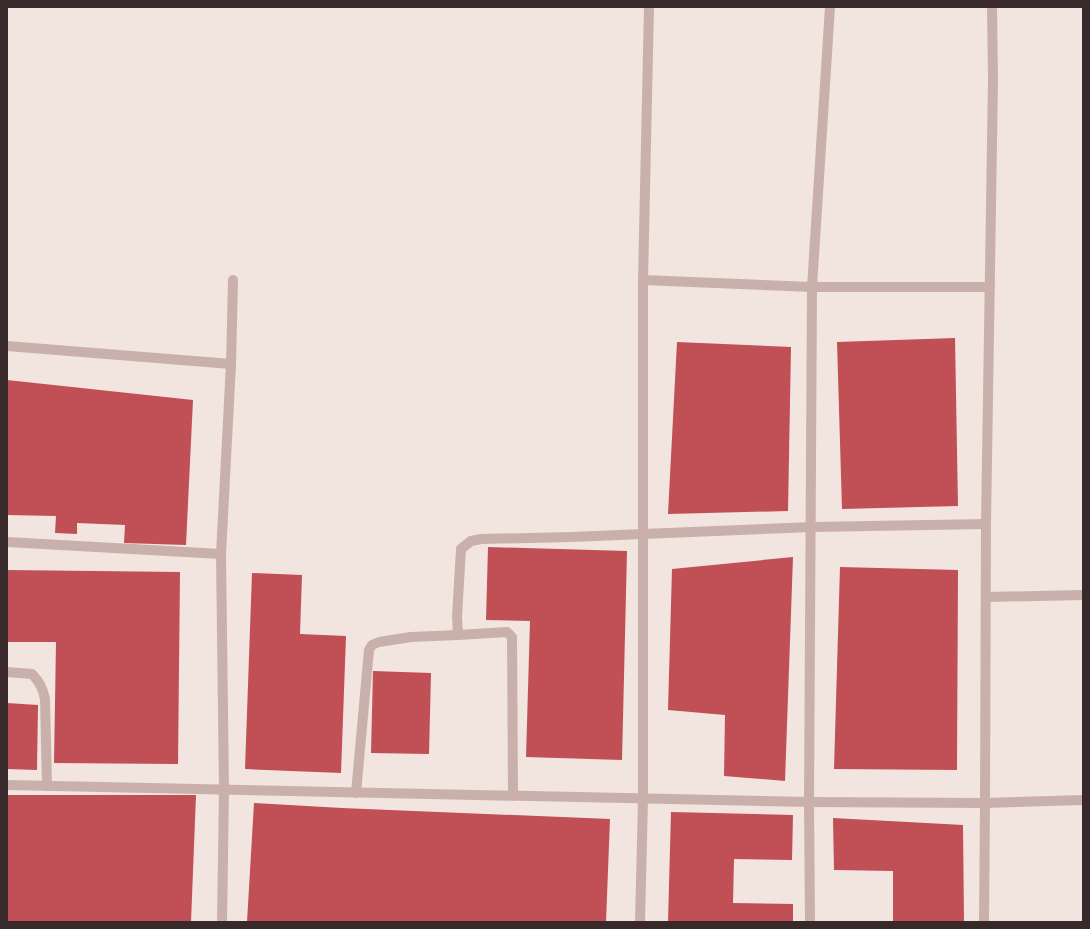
<svg xmlns="http://www.w3.org/2000/svg" width="1090" height="929" font-family="'Archivo Narrow',sans-serif">
<style>
.building{fill:#c14f56}
.lines{fill:none;stroke-linecap:round;stroke-linejoin:round}
.minor{stroke:#cab0ab;stroke-width:10}
</style>
<rect width="100%" height="100%" fill="#f2e4df"/>
<g class="building">
<path d="M955,338l3,168 -116,3 -5,-167z"/>
<path d="M677,342l114,5 -3,164 -120,3z"/>
<path d="M7,380l186,20 -7,145 -62,-2 1,-18 -48,-2v11l-22,-1 1,-17 -49,-1z"/>
<path d="M488,547l139,4 -5,209 -96,-3 4,-136 -44,-1z"/>
<path d="M793,557l-8,224 -61,-5 1,-61 -57,-5 4,-141z"/>
<path d="M840,567l118,3 -1,200 -123,-1z"/>
<path d="M7,570l173,2 -2,192 -124,-1 2,-121h-49z"/>
<path d="M252,573l50,2 -2,59 46,2 -5,137 -96,-4z"/>
<path d="M373,671l58,2 -2,81 -58,-1z"/>
<path d="M7,703l31,2 -1,65 -30,-1z"/>
<path d="M7,795h189l-5,127h-184z"/>
<path d="M254,803l88,5 268,11 -4,103h-359z"/>
<path d="M671,812l122,3 -1,45 -58,-1 -1,44 60,1v18h-125z"/>
<path d="M833,818l130,7 1,97h-71v-51l-59,-1z"/>
</g>
<g class="lines">
<g class="minor">
<path d="M643,280l169,7h178"/>
<path d="M7,346l224,18"/>
<path d="M7,542l214,12"/>
<path d="M986,597l97,-2"/>
<path d="M458,635l49,-3 5,5 1,159"/>
<path d="M7,672l25,2c7,7 11,14 13,25l2,87"/>
<path d="M7,785l802,17 176,1 98,-3"/>
<path d="M356,793l13,-143 3,-5 7,-3 32,-5 47,-2 -1,-19 4,-67 10,-8 10,-2 90,-2 241,-10 174,-3"/>
<path d="M222,922l2,-132 -3,-236 10,-190 2,-84"/>
<path d="M640,922l3,-123v-519l6,-273"/>
<path d="M810,922l-1,-120 3,-515 18,-280"/>
<path d="M984,922l1,-119 1,-279 7,-444 -1,-73"/>
</g>
</g>
<rect width="1090" height="929" fill="none" stroke="#382a2a" stroke-width="16"/>
</svg>
